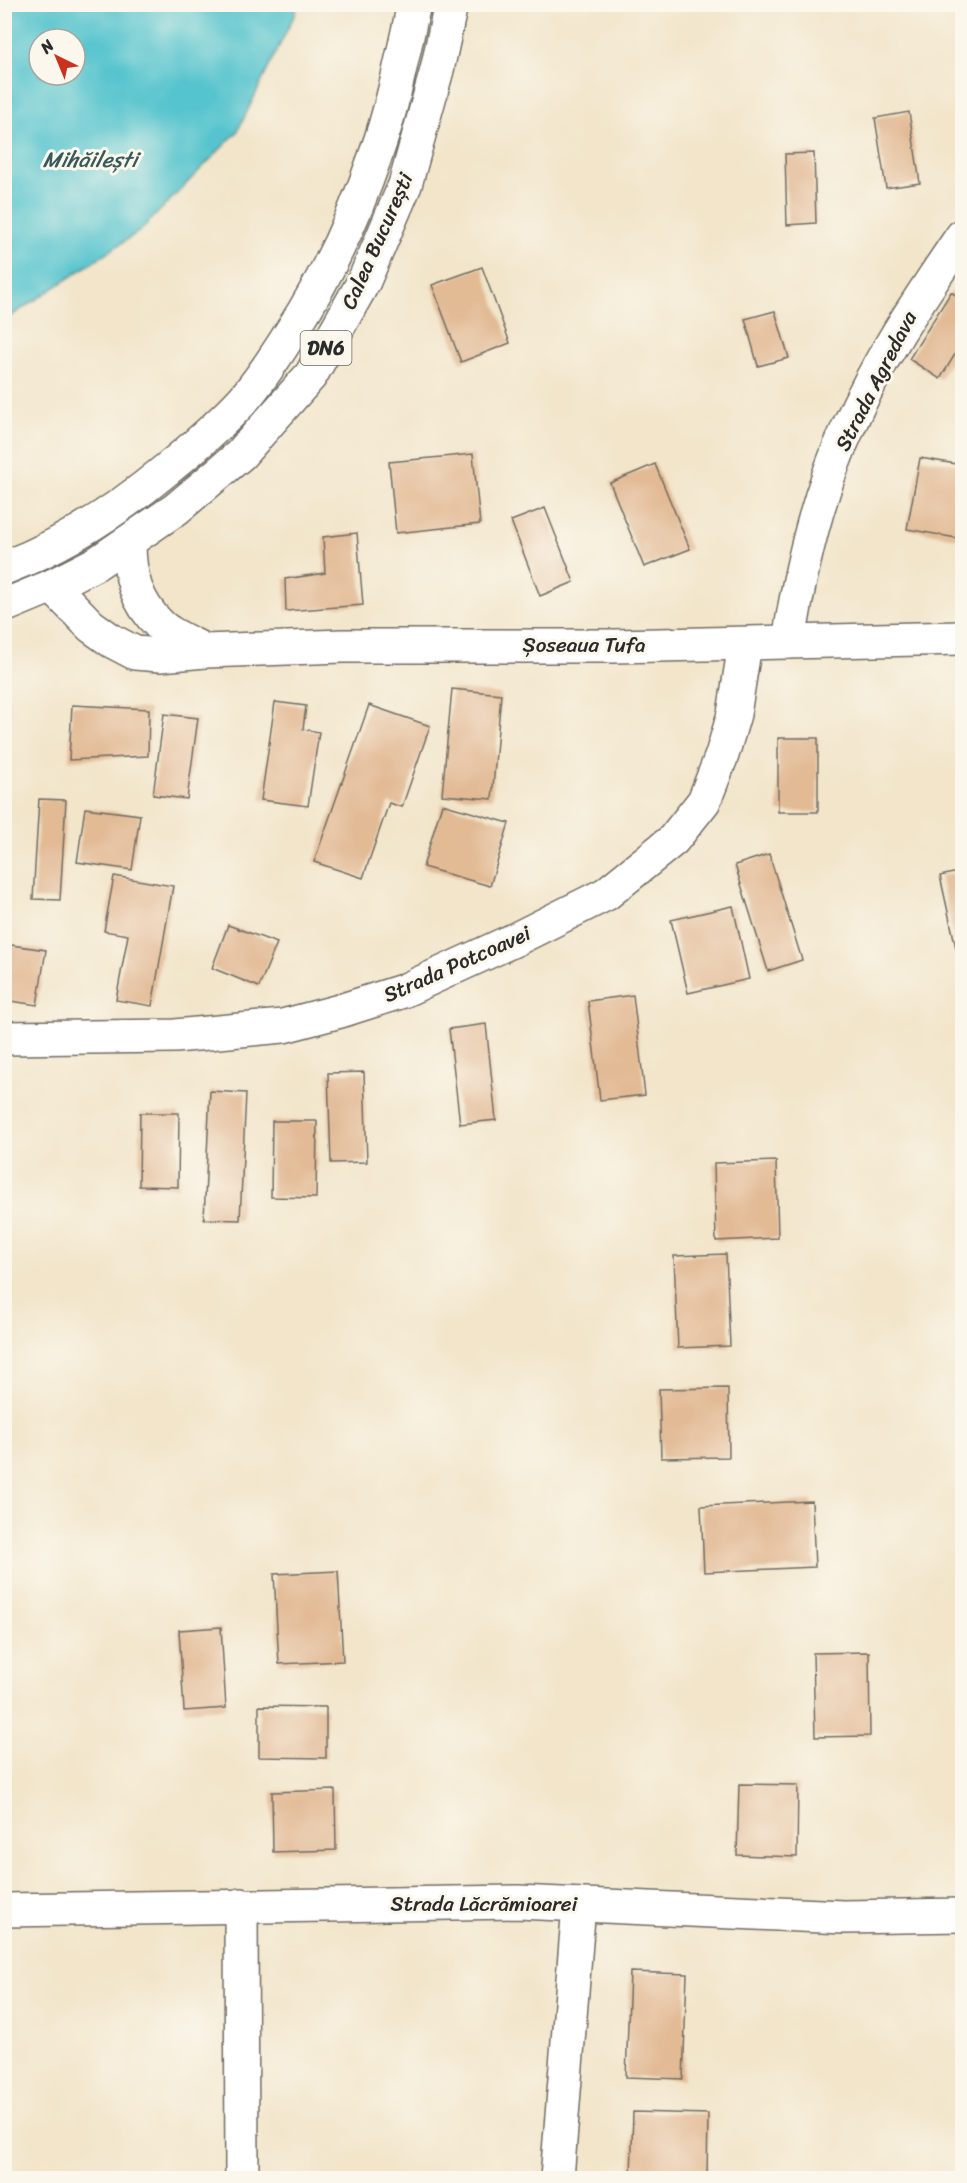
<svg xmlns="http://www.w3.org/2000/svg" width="967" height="2183" font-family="Sriracha,sans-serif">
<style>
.water{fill:#57c4ce;stroke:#41787c;stroke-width:1.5;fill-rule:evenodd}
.building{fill:#e2ba94}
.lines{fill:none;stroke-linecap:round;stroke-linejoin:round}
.street-casing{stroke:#716c63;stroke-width:36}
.secondary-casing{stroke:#716c63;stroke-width:36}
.highway-casing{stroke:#716c63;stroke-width:36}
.street{stroke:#fff;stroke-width:33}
.secondary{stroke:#fff;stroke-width:33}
.highway{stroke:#fff;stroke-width:33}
.labels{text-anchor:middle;stroke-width:6;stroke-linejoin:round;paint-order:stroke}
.shield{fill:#fbf7ec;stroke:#696865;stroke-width:1.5}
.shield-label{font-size:20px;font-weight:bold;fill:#2b2b2b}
.street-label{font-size:21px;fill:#2b2b2b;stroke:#fbf7ec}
.water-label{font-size:22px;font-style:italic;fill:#38595c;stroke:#fbf7ec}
</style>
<rect width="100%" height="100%" fill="#fbf7ec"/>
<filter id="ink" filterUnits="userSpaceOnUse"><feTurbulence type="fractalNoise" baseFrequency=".0167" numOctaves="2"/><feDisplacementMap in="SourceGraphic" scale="12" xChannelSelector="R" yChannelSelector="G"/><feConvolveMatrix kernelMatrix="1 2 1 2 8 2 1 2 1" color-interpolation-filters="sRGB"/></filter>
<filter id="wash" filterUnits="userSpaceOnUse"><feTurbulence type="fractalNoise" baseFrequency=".008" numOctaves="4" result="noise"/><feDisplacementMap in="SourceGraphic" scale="24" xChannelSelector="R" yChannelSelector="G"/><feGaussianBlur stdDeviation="1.35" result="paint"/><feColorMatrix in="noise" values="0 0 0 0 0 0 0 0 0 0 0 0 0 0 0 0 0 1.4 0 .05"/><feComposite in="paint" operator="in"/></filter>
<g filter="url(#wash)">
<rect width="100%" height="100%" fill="#f2e5ca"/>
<path class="water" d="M5,4l292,1 -2,9 -58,118 -97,99 -135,89zM39,39h36v36h-36z"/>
<g id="blocks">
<g class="building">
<path d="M909,112l11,71 -34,5 -11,-70z"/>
<path d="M814,153l2,70 -29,2 -2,-71z"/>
<path d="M482,267l28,76 -49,19 -29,-77z"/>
<path d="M951,292l11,7v44l-22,36 -31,-20z"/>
<path d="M775,311l14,47 -31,8 -13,-47z"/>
<path d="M473,454l7,70 -84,9 -7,-71z"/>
<path d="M920,458l42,7v74l-55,-10z"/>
<path d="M655,464l35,85 -46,18 -34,-84z"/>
<path d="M545,508l29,74 -34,14 -29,-75z"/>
<path d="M357,533l6,72 -77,6 -1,-32 40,-6 -2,-36z"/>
<path d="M452,689l49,5 -9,105 -50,-4z"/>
<path d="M4,702h5l-3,58h-2z"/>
<path d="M275,702l31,4 -3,23 16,3 -11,74 -47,-6z"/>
<path d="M72,705l77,4 -1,47 -79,4z"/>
<path d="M369,705l61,21 -28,81 -13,-4 -26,75 -49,-16z"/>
<path d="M164,714l34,4 -11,81 -34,-4z"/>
<rect x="778" y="738" width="40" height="74"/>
<path d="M39,799l27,1 -6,100 -27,-1z"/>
<path d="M442,804l67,19 -19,63 -67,-19z"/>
<path d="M85,808l55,7 -8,55 -55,-8z"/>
<path d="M769,854l33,106 -34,11 -33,-106z"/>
<path d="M962,871v95h-2l-20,-90z"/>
<path d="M114,876l59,10 -21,120 -36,-6 12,-65 -24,-4z"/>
<path d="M733,906l16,73 -61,14 -17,-73z"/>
<path d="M228,925l49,18 -18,44 -47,-19z"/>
<path d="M4,944l42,6 -9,55 -33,-5z"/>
<path d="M633,995l12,100 -45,5 -12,-99z"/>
<path d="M486,1024l10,96 -36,4 -11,-95z"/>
<path d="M364,1072l3,90 -36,1 -3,-90z"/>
<path d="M210,1091l36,2 -6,127 -36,-1z"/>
<path d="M140,1113h39l-1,74 -39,-1z"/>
<path d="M272,1121h45l-1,77 -45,-1z"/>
<path d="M776,1161l2,77 -62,3 -2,-78z"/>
<path d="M726,1254l4,92 -52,2 -4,-92z"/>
<path d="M728,1388l1,69 -68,1 -2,-69z"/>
<path d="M812,1501l3,66 -111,5 -3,-66z"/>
<path d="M338,1571l5,90 -64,3 -5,-90z"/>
<path d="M221,1627l5,81 -42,3 -5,-81z"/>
<path d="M869,1652l1,84 -55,1 -2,-84z"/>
<path d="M259,1706l67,1v51l-67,-1z"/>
<path d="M739,1784l59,1 -1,72 -60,-2z"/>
<path d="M335,1790l1,60 -63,2 -1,-60z"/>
<path d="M630,1972l57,2 -4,105 -57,-2z"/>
<path d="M633,2112l75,2 -1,64 -76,-1z"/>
</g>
</g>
</g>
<g filter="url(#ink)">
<use href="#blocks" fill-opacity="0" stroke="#716c63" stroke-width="1.5"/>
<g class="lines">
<g class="street-casing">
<g id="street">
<path d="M789,642c11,-73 28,-147 59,-214 30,-69 72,-130 114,-192"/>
<path d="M4,1038l171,-2 108,-10 57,-15 63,-20 113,-52 90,-45 67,-54 31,-39 18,-46 12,-41 11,-70"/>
<path d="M241,1905l1,273"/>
<path d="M4,1910l514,-8 326,15 118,-2"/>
<path d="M557,2178l22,-273"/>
</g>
</g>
<g class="secondary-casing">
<g id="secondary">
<path d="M129,543c0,32 7,59 31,82 11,11 31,18 45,26"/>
<path d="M52,586l39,40 21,15 23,12 25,2 45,-4 137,-5h272l348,-8"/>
</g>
</g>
<g class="highway-casing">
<g id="highway">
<path d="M4,568c60,-23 113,-57 162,-98 27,-22 54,-45 77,-70 19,-22 35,-47 50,-71 35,-55 62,-113 83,-175 17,-48 27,-100 38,-150"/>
<path d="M4,606l48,-20 45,-23 79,-54 64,-54 71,-80 53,-94 41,-96 32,-115 14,-66"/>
</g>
</g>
<use href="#street" class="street"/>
<use href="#secondary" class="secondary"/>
<use href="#highway" class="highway"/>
</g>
</g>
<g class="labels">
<rect class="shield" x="300.5" y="331" width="51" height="34" rx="4.5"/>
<g class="shield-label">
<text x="326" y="355">DN6</text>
</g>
<g class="street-label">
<text transform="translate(377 241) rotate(-66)" y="7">Calea București</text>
<text transform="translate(876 381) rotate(-63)" y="7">Strada Agredava</text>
<text x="584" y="652">Șoseaua Tufa</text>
<text transform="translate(457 964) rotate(-24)" y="7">Strada Potcoavei</text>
<text x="484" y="1911">Strada Lăcrămioarei</text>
</g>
<g class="water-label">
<text x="90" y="167">Mihăilești</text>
</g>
</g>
<rect width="967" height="2183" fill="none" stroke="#fbf7ec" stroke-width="24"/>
<g transform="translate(57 57) rotate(317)"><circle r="28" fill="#fbf7ec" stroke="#a8a59f" stroke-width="1.5"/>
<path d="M0-4.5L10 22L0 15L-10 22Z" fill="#c8321e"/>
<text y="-9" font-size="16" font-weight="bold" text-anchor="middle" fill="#2b2b2b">N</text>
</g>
</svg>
